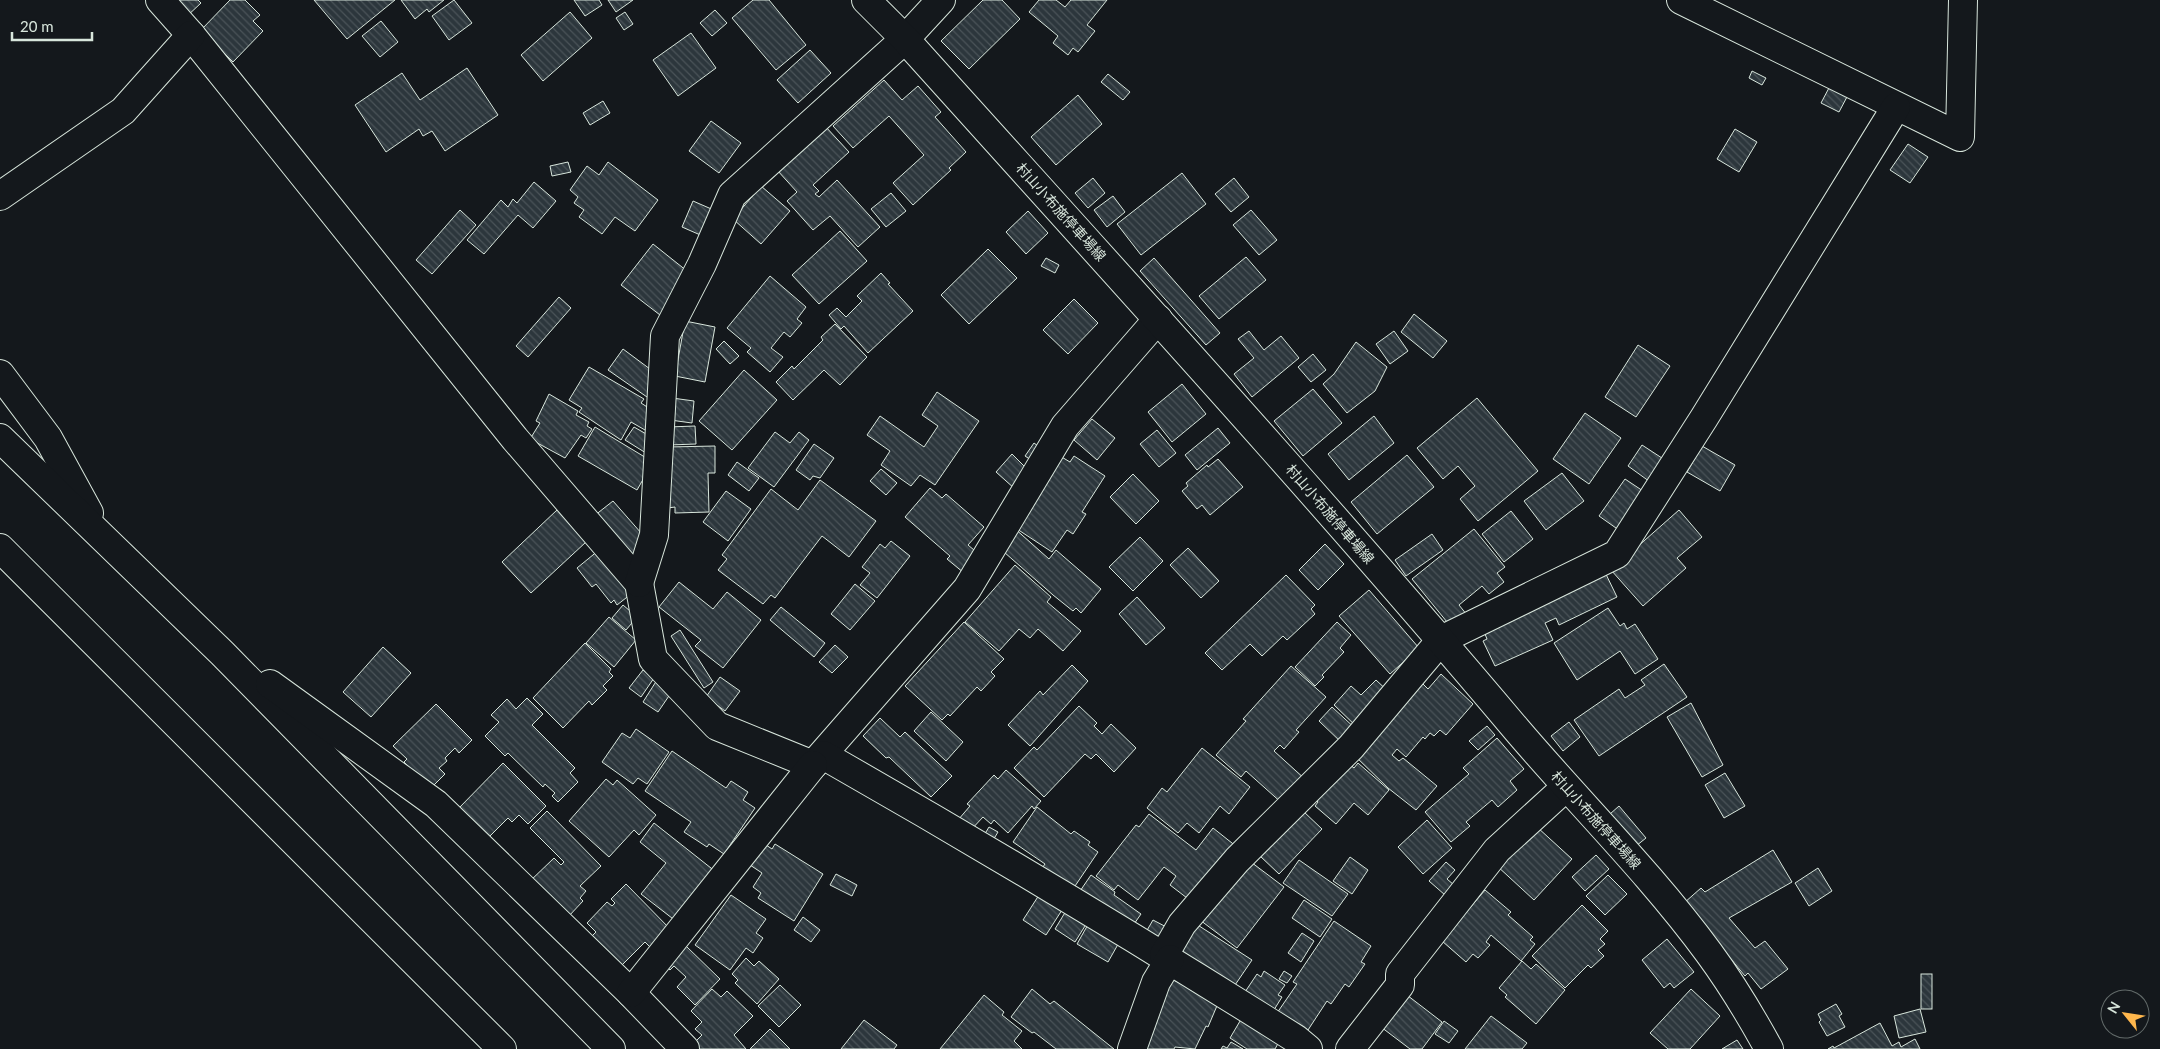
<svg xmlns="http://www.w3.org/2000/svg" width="2160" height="1049" font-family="Lato,'Noto Sans JP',sans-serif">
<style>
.building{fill:url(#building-back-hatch);stroke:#d8e6dc}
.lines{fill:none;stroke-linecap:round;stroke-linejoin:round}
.minor-casing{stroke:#d8e6dc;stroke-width:30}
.major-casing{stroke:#d8e6dc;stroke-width:30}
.minor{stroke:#14181c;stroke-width:28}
.major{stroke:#14181c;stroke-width:28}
.labels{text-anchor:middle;stroke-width:4;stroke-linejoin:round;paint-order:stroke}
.street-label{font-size:14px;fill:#d8e6dc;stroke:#14181c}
</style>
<defs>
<pattern id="building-back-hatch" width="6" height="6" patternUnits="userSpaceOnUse" patternTransform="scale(1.25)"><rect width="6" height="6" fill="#2c363c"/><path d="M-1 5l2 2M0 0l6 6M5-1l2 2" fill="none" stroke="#4a5358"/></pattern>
</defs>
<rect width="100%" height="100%" fill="#14181c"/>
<g class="building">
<path d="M169,0h29l3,3 -16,15z"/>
<path d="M230,0h15l15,15 -7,6 10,10 -30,31 -32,-32z"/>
<path d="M314,0h81l-48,39z"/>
<path d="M401,0h43l-15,12 -2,-3 -12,10z"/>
<path d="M454,0l18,23 -23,17 -17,-24z"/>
<path d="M574,0h25l3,5 -17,11z"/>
<path d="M608,0h25l-17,12z"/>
<path d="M753,0h16l37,45 -30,25 -44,-52z"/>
<path d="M983,0h19l18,19 -51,50 -28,-28z"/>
<path d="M1039,0h17l9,7 6,-7h36l-20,25 8,6 -17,21 -5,-4 -5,7 -15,-12 5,-7 -29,-24z"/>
<path d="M715,10l12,13 -15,13 -12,-13z"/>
<path d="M570,12l22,26 -49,43 -22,-26z"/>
<path d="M625,12l8,12 -9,6 -8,-12z"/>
<path d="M381,21l17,21 -18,15 -18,-21z"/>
<path d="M691,33l25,35 -38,28 -25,-36z"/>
<path d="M810,50l21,23 -33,30 -21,-23z"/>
<path d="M467,68l31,47 -53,36 -13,-20 -9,5 -4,-7 -33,23 -31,-47 47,-32 18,27z"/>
<path d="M1752,71l14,7 -4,7 -13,-7z"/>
<path d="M1108,74l22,18 -7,8 -22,-18z"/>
<path d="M884,80l18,20 16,-14 23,26 -6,5 31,35 -17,16 2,2 -38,35 -20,-22 31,-28 -35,-39 -36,32 -20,-22z"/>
<path d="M1830,86l18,9 -9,17 -18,-9z"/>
<path d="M1078,95l24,29 -46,41 -25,-28z"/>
<path d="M603,101l7,12 -20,12 -7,-12z"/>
<path d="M711,121l30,22 -22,30 -30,-22z"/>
<path d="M825,126l24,26 -36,33 6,6 -4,3 4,3 18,-17 43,47 -22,20 -28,-31 -17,14 -26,-29 10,-9 -20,-22z"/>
<path d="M1735,129l22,13 -18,30 -22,-13z"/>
<path d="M1908,144l20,13 -18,26 -20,-13z"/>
<path d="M568,162l3,10 -19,4 -2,-10z"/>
<path d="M608,162l50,38 -23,31 -20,-14 -13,17 -23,-17 5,-7 -10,-7 4,-6 -8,-7 17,-24 12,9z"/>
<path d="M1182,173l24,31 -65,51 -24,-31z"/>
<path d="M1093,178l12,15 -17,15 -13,-15z"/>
<path d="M1234,178l15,19 -18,15 -16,-18z"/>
<path d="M534,182l22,19 -23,27 -15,-13 -34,39 -17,-14 34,-40 7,7 5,-8 4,4z"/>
<path d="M761,186l29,25 -29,33 -28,-25z"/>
<path d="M891,193l15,18 -20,16 -15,-18z"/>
<path d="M1113,196l12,16 -18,15 -13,-17z"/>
<path d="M693,201l23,10 -11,26 -23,-10z"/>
<path d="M460,210l16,15 -44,49 -16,-14z"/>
<path d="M1251,210l26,30 -18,15 -26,-30z"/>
<path d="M1028,211l20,22 -22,21 -20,-22z"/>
<path d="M840,231l27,30 -48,43 -27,-29z"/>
<path d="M653,244l39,31 -32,40 -39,-30z"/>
<path d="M988,249l29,29 -48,46 -28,-29z"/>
<path d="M1246,257l20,23 -47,39 -20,-23z"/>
<path d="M1046,258l13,7 -4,8 -14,-7z"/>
<path d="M1154,258l66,75 -14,12 -66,-74z"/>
<path d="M881,273l9,10 -2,1 25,27 -45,42 -24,-27 -3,3 -12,-14 8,-7 9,9 16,-16 -5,-5z"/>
<path d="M770,276l36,31 -9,12 5,4 -12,14 -6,-5 -13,16 12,9 -13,15 -23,-20 4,-4 -24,-20z"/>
<path d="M559,297l12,11 -43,49 -12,-11z"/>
<path d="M1074,299l24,24 -30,31 -25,-24z"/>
<path d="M1414,314l33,27 -14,17 -32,-26z"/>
<path d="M685,321l30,6 -10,55 -30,-6z"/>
<path d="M835,324l32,33 -27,28 -16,-15 -31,30 -17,-18 16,-16 2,3 29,-29 -2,-3z"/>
<path d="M1249,331l15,19 17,-14 18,22 -47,39 -18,-23 20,-16 -16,-19z"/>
<path d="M1394,331l14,20 -18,13 -14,-20z"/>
<path d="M724,341l15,15 -9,8 -14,-15z"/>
<path d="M1356,342l31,25 -12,24 -28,22 -24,-29 11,-10z"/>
<path d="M1638,345l32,21 -34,51 -31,-20z"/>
<path d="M623,349l31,23 4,9 -11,16 -39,-27z"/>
<path d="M1313,354l13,16 -15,12 -13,-15z"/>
<path d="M589,367l55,32 -3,4 14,9 -10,18 -14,-8 -10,18 -42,-28 3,-4 -13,-8z"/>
<path d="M744,370l33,30 -45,50 -33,-29z"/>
<path d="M1182,384l24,30 -34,28 -24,-30z"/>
<path d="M1313,389l29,34 -39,33 -29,-35z"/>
<path d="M937,392l42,29 -44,64 -15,-10 -9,11 -30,-21 9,-14 -23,-16 13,-19 44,31 14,-21 -16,-11z"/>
<path d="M549,394l29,17 -2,4 13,7 -2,4 5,3 -6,9 -5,-3 -16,23 -35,-19 10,-16 -4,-2z"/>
<path d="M672,398l22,3 -2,22 -22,-3z"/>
<path d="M1477,398l61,73 -60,50 -18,-22 15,-13 -17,-20 -15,13 -26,-31z"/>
<path d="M1585,413l36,25 -32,46 -36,-25z"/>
<path d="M1374,416l20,27 -45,37 -21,-26z"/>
<path d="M1092,419l23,19 -18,22 -23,-20z"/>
<path d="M695,426l1,18 -27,1 -1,-18z"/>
<path d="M595,427l58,35 -16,28 -59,-34z"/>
<path d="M634,427l21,12 -9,14 -21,-13z"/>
<path d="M1218,428l12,15 -33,27 -12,-15z"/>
<path d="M1157,430l19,23 -17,14 -19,-23z"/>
<path d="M775,432l15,11 9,-11 10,8 -35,47 -26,-19z"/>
<path d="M1034,443l8,6 -8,13 -9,-6z"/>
<path d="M814,444l20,14 -14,20 -7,-2 -3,4 -14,-10z"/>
<path d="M1642,445l26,17 -15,22 -25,-18z"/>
<path d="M715,446v27h-7l1,39 -34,1v-6l-7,1v-61z"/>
<path d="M1702,446l33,19 -15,26 -33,-19z"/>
<path d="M1012,454l18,18 -15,17 -19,-17z"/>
<path d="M1407,455l27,32 -57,47 -26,-32z"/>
<path d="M1060,456l10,6 4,-6 31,20 -23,36 4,2 -13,20 -6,-4 -15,22 -35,-23z"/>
<path d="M1218,459l25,28 -33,28 -8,-10 -5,4 -15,-18 6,-5 -2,-3 21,-18 1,2z"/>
<path d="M737,462l22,16 -10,13 -21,-16z"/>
<path d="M881,469l16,14 -11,12 -16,-14z"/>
<path d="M1562,473l22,28 -38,29 -22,-29z"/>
<path d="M1133,474l26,27 -23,23 -26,-27z"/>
<path d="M1625,479l24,16 -26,38 -24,-17z"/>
<path d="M820,480l56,41 -27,36 -27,-21 -47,62 -4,-3 -8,9 -45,-34 9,-11 -5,-4 49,-66 27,21z"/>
<path d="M930,488l12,10 4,-4 38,33 -16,18 12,10 -16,18 -17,-14 3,-3 -45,-39z"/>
<path d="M726,491l25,18 -23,32 -25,-19z"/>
<path d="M613,501l36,41 -20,16 -35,-42z"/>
<path d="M557,510l29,32 -55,51 -29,-31z"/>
<path d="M1679,510l23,27 -25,21 9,10 -43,38 -32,-36z"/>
<path d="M1511,511l22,28 -29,23 -22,-28z"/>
<path d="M1013,527l36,32 7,-9 45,39 -20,24 -5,-5 -3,3 -20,-16 -57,-50z"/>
<path d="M1474,529l31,38 -8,6 7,9 -15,12 -7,-8 -23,19 8,10 -13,11 -5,-6 -2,2 -35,-43z"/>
<path d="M1432,534l11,16 -37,26 -11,-16z"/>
<path d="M1140,537l23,24 -30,30 -24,-24z"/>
<path d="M891,541l19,15 -33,42 -17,-13 10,-12 -8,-6 18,-23 5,4z"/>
<path d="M1325,544l19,20 -26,26 -19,-20z"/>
<path d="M1188,548l31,33 -18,17 -31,-33z"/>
<path d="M599,550l32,44 -14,11 -3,-5 -3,3 -15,-19 -4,3 -15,-19z"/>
<path d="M1601,564l16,33 -58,28 -3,-7 -11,5 8,17 -58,26 -12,-25 4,-2 -4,-10z"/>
<path d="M1015,565l36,32 -4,5 34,29 -18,20 -25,-22 -8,9 -11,-9 -20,22 -34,-29z"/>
<path d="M1286,575l29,30 -4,4 4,5 -28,26 -4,-4 -21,20 -12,-12 -28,26 -17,-17z"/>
<path d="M679,582l34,27 14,-17 34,28 -38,48 -28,-22 6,-6 -42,-33z"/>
<path d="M855,584l20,17 -25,29 -19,-16z"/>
<path d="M1369,590l50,58 -29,26 -51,-58z"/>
<path d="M1137,597l28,31 -19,17 -27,-31z"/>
<path d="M623,605l14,12 -11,13 -14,-12z"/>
<path d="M781,607l44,36 -11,14 -44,-37z"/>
<path d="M1608,608l12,18 4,-3 3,6 8,-5 23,35 -23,15 -15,-23 -43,29 -23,-37z"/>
<path d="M609,617l27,23 -22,27 -28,-24z"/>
<path d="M964,622l40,37 -13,13 4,4 -14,15 -4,-4 -27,29 -2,-2 -6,6 -37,-34z"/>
<path d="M1337,622l14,13 -11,13 4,4 -22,23 2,2 -9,9 -20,-19z"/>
<path d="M680,630l33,52 -9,6 -33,-52z"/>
<path d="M585,643l26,26 -2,3 4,4 -10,10 4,4 -15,15 -3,-4 -26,27 -30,-30z"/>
<path d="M835,645l13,12 -16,16 -13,-11z"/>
<path d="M383,647l28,26 -40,44 -28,-25z"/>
<path d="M1664,664l23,33 -88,59 -25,-36 45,-31 6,9 20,-13 -4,-5z"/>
<path d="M1072,665l16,16 -58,65 -22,-21 32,-34 3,4z"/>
<path d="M1291,666l35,31 -30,33 3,2 -15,17 -4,-4 -6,6 32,29 -22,25 -38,-34 -5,6 -25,-22 30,-34 -3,-2z"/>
<path d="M643,670l11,8 -13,19 -12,-9z"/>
<path d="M1441,674l32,30 -27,31 -6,-5 -6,6 -4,-3 -5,6 -2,-2 -17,20 -9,-8 -5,6 7,6 4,-3 34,28 -21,24 -28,-22 -34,-33 66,-74 8,8z"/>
<path d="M720,677l20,14 -15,20 -19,-14z"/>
<path d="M657,680l16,10 -15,22 -15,-10z"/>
<path d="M1376,680l15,14 -31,36 -26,-25 17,-19 10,9z"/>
<path d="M527,698l16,16 -11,11 43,43 -5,5 8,9 -20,20 -6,-6 3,-3 -10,-9 -2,3 -35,-34 -3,3 -20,-20 14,-14 -8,-7 16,-16 9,10z"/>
<path d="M1691,703l32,62 -21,12 -35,-60z"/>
<path d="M436,704l36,36 -13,13 -4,-5 -10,10 2,3 -8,7 6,6 -15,15 -26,-27 3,-3 -14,-13z"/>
<path d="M1079,706l18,17 -3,3 8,8 9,-10 25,24 -22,24 -18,-18 -5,5 -6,-5 -41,43 -30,-29 20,-21 3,3z"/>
<path d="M1332,707l25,23 -13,15 -25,-24z"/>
<path d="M931,712l32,30 -17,19 -32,-30z"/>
<path d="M880,718l20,19 5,-5 47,44 -21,21 -42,-40 -3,1 -23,-22z"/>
<path d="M1569,722l11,15 -17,14 -12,-15z"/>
<path d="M1487,726l8,9 -17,15 -9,-9z"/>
<path d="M636,729l33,23 -22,32 -9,-6 -5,6 -31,-22 20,-29 8,5z"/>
<path d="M1497,738l27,31 -14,12 7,9 -19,17 -6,-7 -26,22 4,4 -19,16 -26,-30 44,-38 -6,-6z"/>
<path d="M1202,748l48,39 -21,27 -9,-8 -21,27 -12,-10 -9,10 -31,-25 15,-20 5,4z"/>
<path d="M672,751l54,37 5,-7 17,11 -5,8 12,8 -31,46 -15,-10 -2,3 -23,-15 7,-10 -46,-31z"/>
<path d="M1345,760l9,8 4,-5 31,27 -21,25 -14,-12 -18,21 -21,-18 3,-4 -3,-3z"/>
<path d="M503,763l43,43 -18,18 -9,-9 -7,7 -4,-4 -21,21 -29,-30z"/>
<path d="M1006,770l35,31 -7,8 -2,-3 -24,27 -14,-13 -3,4 -8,-7 -13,14 -12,-11 12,-14 -3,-2 27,-29 4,4z"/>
<path d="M1725,773l20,33 -21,12 -19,-33z"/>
<path d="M606,779l7,6 4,-5 39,35 -17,20 -5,-5 -25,27 -40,-36z"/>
<path d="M1619,806l27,32 -10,8 -26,-32z"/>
<path d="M1037,807l34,27 3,-3 16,11 -2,3 10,7 -27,40 -31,-21 5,-7 -32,-22z"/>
<path d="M547,811l54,55 -21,20 6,5 -6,7 3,3 -15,16 -40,-34 26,-25 7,7 3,-3 -34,-34z"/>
<path d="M1303,811l19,18 -43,45 -19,-18z"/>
<path d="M1149,814l47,36 17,-22 24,19 -37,49 -7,-6 -6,8 -17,-13 6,-9 -12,-9 -26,33 -20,-15 -4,5 -18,-14 40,-51 3,2z"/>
<path d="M1427,820l25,28 -29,26 -25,-27z"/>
<path d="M654,823l62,49 -39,50 -36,-28 25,-31 -26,-21z"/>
<path d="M989,827l9,5 -6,10 -9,-5z"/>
<path d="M1537,827l35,32 -38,41 -38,-35z"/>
<path d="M775,844l48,30 -29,47 -36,-23 3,-5 -8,-6 9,-14 -15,-10 11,-16 5,3 3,-5 6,4z"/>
<path d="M1773,850l19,32 -63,36 26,30 10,-7 23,28 -27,20 -13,-16 -3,3 -61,-73 17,-15 4,4z"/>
<path d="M1596,855l13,14 -24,22 -13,-14z"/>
<path d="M1243,856l41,31 -47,61 -41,-31z"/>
<path d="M1350,857l18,13 -16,24 -19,-13z"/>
<path d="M1299,860l49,34 -16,22 -49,-33z"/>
<path d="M1446,862l9,8 -8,9 7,6 -9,10 -16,-14z"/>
<path d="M1818,868l14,23 -23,15 -14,-23z"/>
<path d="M836,874l21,11 -5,11 -22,-11z"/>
<path d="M1091,875l24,17 -1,3 27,19 -9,13 -54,-33z"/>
<path d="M1608,875l19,19 -22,21 -19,-19z"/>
<path d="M626,884l46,47 -19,19 -8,-8 -28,28 -29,-30 8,-8 -9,-9 20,-21 5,4 3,-3 -4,-4z"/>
<path d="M1485,890l26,22 -3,3 25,22 -3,3 5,4 -14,17 -30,-26 -5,7 4,3 -12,13 -5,-4 -7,8 -24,-21z"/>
<path d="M731,895l35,24 -10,14 7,5 -10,15 -7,-5 -16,22 -35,-25z"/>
<path d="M1039,895l23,15 -16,25 -23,-15z"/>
<path d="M1304,900l28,19 -12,18 -28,-19z"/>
<path d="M1582,905l26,26 -8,8 5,5 -7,6 6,6 -13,12 -3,-3 -23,23 -33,-32z"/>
<path d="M1069,906l21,12 -15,24 -20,-13z"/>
<path d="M803,917l17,13 -9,12 -17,-12z"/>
<path d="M1153,920l19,10 -8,13 -18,-11z"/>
<path d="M1090,921l31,18 -13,23 -31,-18z"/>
<path d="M1334,921l37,25 -10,16 4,2 -16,23 -4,-3 -14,20 -4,-3 -19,29 -9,-6 -2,2 -20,-13 20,-29 -4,-2z"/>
<path d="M1193,922l59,38 -19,28 -58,-38z"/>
<path d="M1302,933l12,8 -13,21 -13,-9z"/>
<path d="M1667,939l27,33 -20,16 -4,-5 -6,5 -22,-28z"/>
<path d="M686,946l34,33 -25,26 -18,-18 9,-10 -12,-11 -4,4 -8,-7z"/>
<path d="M746,958l8,8 5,-5 20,18 -22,25 -22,-21 3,-3 -6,-6z"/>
<path d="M1522,961l9,8 5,-5 29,26 -29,34 -31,-27 2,-2 -8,-7z"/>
<path d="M1264,971l21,14 -7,10 4,2 -10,16 -29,-18 14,-21 4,3z"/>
<path d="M1284,971l8,5 -5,7 -8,-4z"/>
<rect x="1921" y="974" width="11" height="35"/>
<path d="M1171,979l48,22 -11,26 -2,-1 -11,23 -20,-2 -1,2h-31z"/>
<path d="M780,985l21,20 -22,22 -21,-21z"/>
<path d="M712,989l9,8 6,-6 26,25 -19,19 12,14h-52l-3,-3 11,-11 -7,-6 7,-7 -11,-11z"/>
<path d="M1032,989l18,15 4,-3 60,48h-58l-22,-17 -2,1 -21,-16z"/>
<path d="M1691,989l29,27 -30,33h-22l-18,-16z"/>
<path d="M1403,992l39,30 -20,27h-12l-29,-22z"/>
<path d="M984,995l20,17 -2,3 20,16 -8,10 8,8h-82z"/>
<path d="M1836,1004l6,10 -3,2 6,11 -18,9 -8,-14 2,-2 -3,-6z"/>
<path d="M1920,1009l6,23 -27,6 -5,-22z"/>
<path d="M1243,1016l37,24 -5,9h-28l-17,-11z"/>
<path d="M1491,1016l36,27 -5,6h-57z"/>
<path d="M864,1020l33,25 -3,4h-53z"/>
<path d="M1444,1021l14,10 -9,12 -14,-9z"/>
<path d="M1880,1023l12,23 7,-4 2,5 14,-8 5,10h-92l5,-3 1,2z"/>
<path d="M770,1029l20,20h-40z"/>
<path d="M1737,1040l6,9h-21z"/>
<path d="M1231,1042l12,7h-22l2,-3 4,2z"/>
</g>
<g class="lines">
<g class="minor-casing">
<g id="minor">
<path d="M160,0l31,35 324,404 124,144 14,76 64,67 96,39 154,-176 98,-163 93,-107"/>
<path d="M1681,0l279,137 3,-137"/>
<path d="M0,196l123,-85 68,-76"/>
<path d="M0,374l48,64 41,75"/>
<path d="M0,438l222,215 389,396"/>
<path d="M0,548l502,501"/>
<path d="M639,583l15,-48 11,-199 37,-72 30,-69 173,-156 36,-39"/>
<path d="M270,684l166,120 195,189 54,56"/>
<path d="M823,755c160,91 318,186 473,284l12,10"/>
<path d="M1164,955l18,-31 55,-64 114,-113 90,-107 176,-86 87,-136 192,-311"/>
<path d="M631,993l182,-228"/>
<path d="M1132,1049l24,-67 14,-23"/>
<path d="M1350,1049l50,-64v-11l97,-124 69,-63"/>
</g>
</g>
<g class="major-casing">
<path id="major" d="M866,0l39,39c206,229 414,456 612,691 63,74 134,144 192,223 22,30 42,63 60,96"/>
</g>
<use href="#minor" class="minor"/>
<use href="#major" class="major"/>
</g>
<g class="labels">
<g class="street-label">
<text transform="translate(1061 212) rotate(48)" y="5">村山小布施停車場線</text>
<text transform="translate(1330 514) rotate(49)" y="5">村山小布施停車場線</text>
<text transform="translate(1596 820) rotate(48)" y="5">村山小布施停車場線</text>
</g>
</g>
<g transform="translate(2125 1014) rotate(300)"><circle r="24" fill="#14181c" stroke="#626a69"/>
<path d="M0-4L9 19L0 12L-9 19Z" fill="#ffb74d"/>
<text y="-8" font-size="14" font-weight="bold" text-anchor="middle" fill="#d8e6dc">N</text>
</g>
<path d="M12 32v8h80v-8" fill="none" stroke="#d8e6dc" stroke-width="2.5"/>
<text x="20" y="32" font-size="15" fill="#d8e6dc" stroke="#14181c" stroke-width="4" paint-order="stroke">20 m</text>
</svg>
